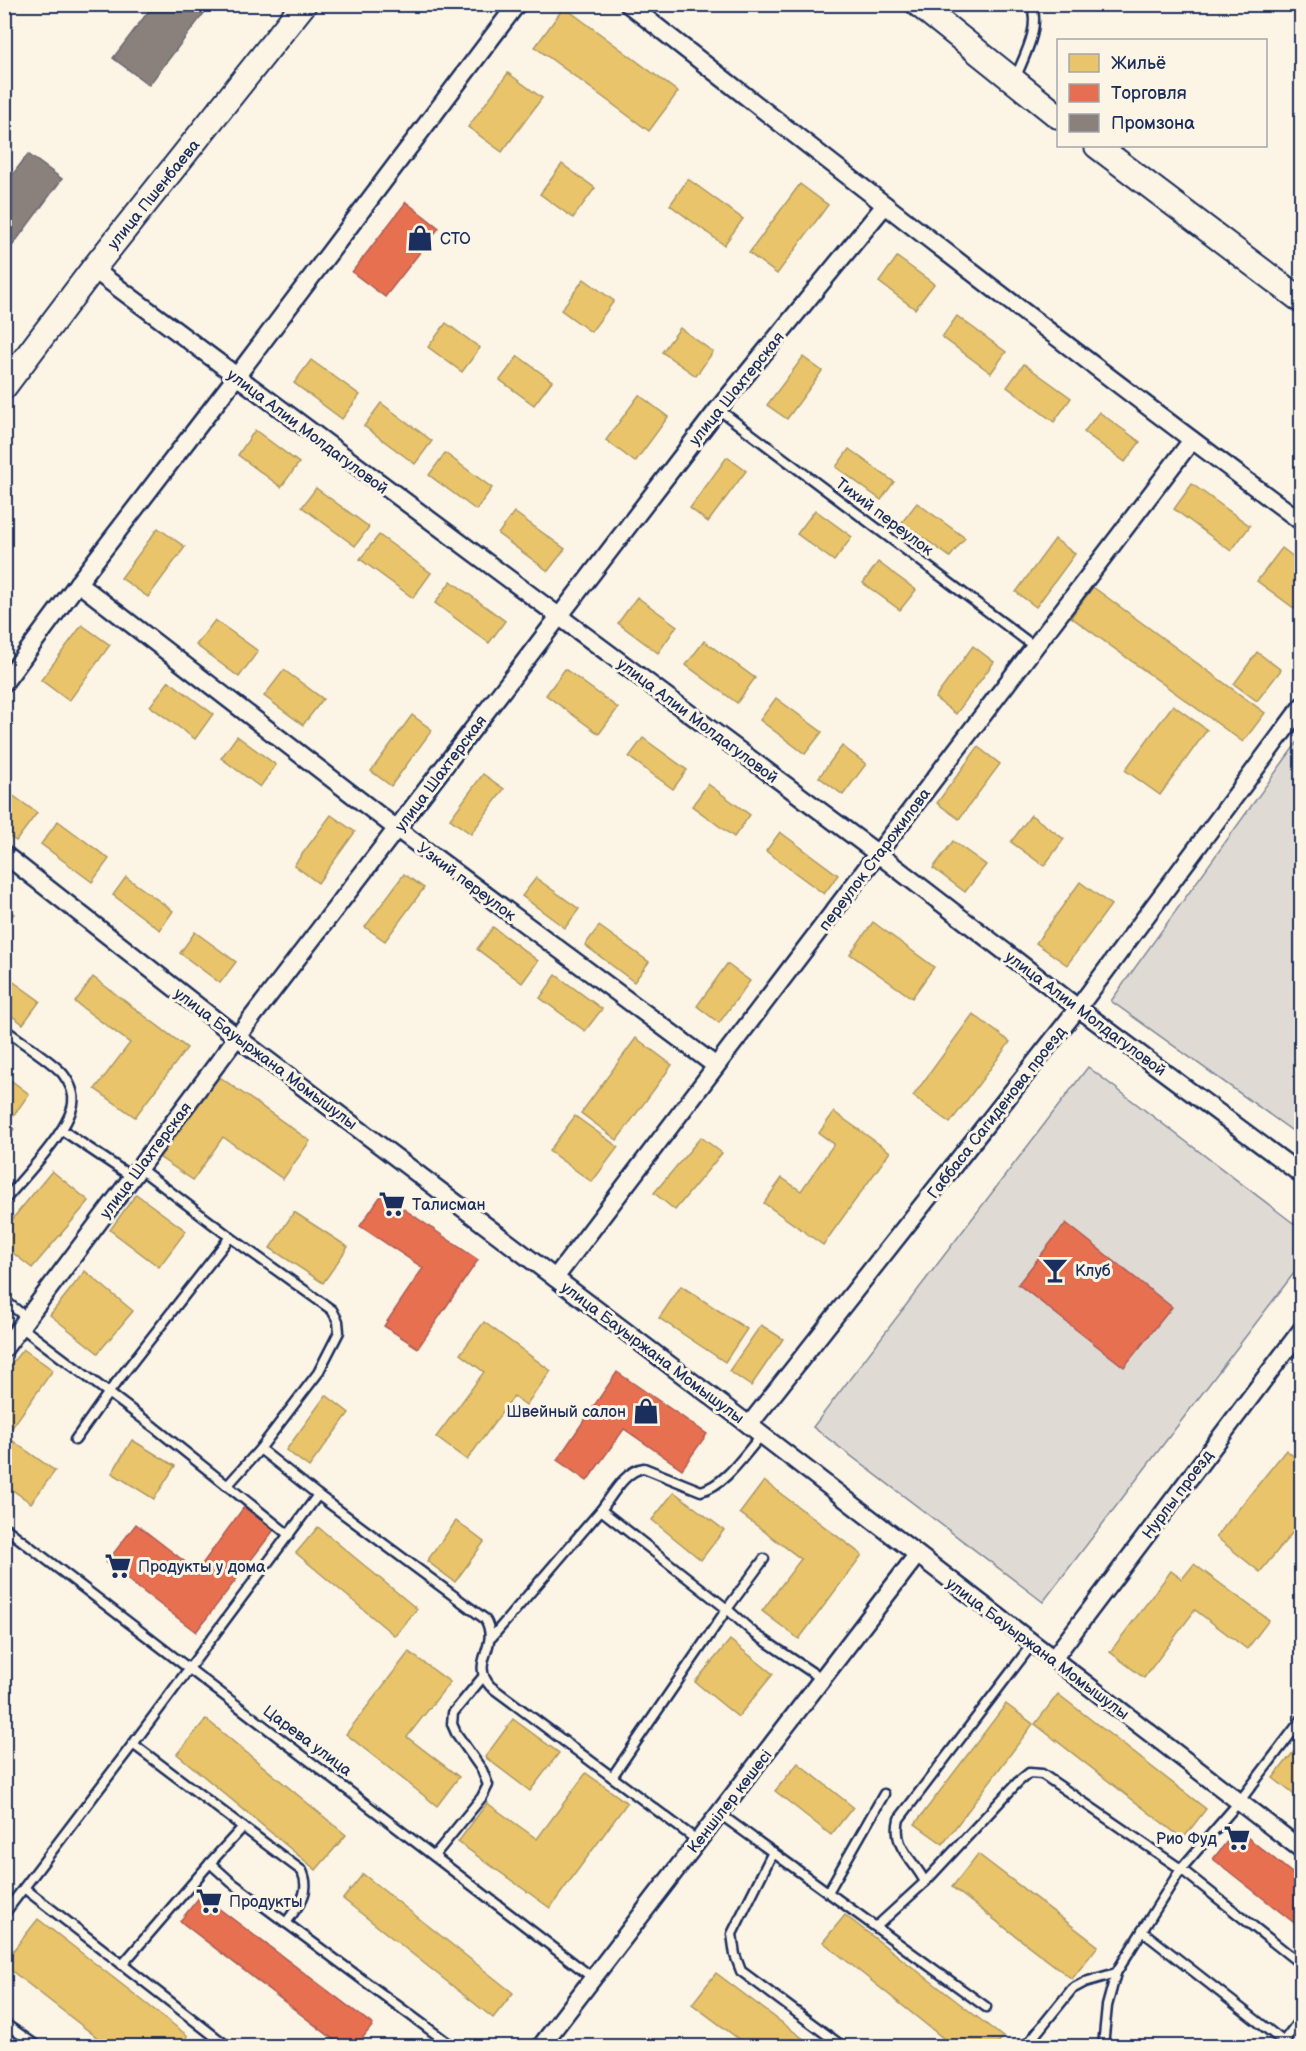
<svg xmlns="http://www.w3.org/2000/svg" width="1306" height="2051" font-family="'Balsamiq Sans',sans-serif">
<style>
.green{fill:#dfdbd4;stroke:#7d8599;stroke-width:1.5}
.homes{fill:#e9c46a;stroke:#ab9766;stroke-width:1.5}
.shops{fill:#e76f51;stroke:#aa5c55;stroke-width:1.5}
.industry{fill:#8a817c;stroke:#696873;stroke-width:1.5}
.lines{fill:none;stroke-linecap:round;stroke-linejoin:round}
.lane-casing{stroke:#1b2f5e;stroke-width:13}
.street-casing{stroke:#1b2f5e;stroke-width:21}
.secondary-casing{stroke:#1b2f5e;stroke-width:28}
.lane{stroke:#fcf5e5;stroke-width:8}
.street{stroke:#fcf5e5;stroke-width:16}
.secondary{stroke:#fcf5e5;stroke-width:24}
.labels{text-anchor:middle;stroke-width:6;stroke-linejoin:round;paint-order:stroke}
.street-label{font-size:16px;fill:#1b2f5e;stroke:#fcf5e5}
.poi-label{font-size:16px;fill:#1b2f5e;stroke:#fcf5e5;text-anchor:start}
</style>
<rect width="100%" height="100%" fill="#fcf5e5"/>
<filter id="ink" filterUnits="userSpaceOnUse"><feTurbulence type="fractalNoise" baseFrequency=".0167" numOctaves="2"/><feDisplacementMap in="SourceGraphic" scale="12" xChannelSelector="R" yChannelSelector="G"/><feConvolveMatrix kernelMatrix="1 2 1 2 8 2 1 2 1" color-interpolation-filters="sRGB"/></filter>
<g filter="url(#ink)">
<g class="green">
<path d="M1301,737v400l-190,-136z"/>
<path d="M1088,1067l213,162v35l-258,338 -230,-175z"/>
</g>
<g class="homes">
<path d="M564,7l114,85 -29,39 -114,-84z"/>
<path d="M508,73l34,25 -40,54 -34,-25z"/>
<path d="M562,164l33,24 -22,30 -33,-24z"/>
<path d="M688,179l55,40 -19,26 -54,-40z"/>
<path d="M800,184l28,21 -51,69 -28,-21z"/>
<path d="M897,257l37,27 -19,25 -36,-27z"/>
<path d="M584,279l30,22 -23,31 -30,-22z"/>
<path d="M957,316l49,36 -15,21 -49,-36z"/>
<path d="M446,323l34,25 -18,24 -34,-25z"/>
<path d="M680,328l33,24 -17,24 -34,-24z"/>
<path d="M518,356l34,25 -18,24 -34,-25z"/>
<path d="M803,357l19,14 -35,48 -20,-14z"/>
<path d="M311,360l49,35 -18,24 -48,-36z"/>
<path d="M1024,364l47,34 -17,24 -47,-35z"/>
<path d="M639,395l29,22 -33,45 -29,-22z"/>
<path d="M381,403l51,38 -17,23 -51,-38z"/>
<path d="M1099,412l41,30 -15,20 -41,-30z"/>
<path d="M255,430l44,33 -18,24 -43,-32z"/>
<path d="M849,449l45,33 -13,18 -45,-33z"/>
<path d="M445,453l47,35 -16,22 -47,-35z"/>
<path d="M727,457l19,14 -38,51 -18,-14z"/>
<path d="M1192,484l58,42 -19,25 -57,-42z"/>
<path d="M316,488l53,39 -14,19 -53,-39z"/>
<path d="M917,503l48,35 -15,19 -48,-35z"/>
<path d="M815,510l37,27 -18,24 -37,-27z"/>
<path d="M514,512l51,37 -17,22 -50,-37z"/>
<path d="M158,528l27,19 -37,50 -27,-19z"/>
<path d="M379,535l52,38 -18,25 -53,-39z"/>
<path d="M1055,539l20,15 -39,53 -20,-15z"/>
<path d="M1282,548l20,15v51l-45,-33z"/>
<path d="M878,562l38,28 -16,20 -37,-27z"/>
<path d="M451,581l54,40 -16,22 -54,-40z"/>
<path d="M1093,587l172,126 -22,29 -172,-125z"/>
<path d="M637,597l40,29 -19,27 -40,-30z"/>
<path d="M215,620l43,31 -19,26 -43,-32z"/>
<path d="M82,625l28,20 -41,56 -28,-21z"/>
<path d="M704,641l51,37 -18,25 -51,-38z"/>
<path d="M973,646l21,16 -38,52 -21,-16z"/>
<path d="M1257,652l24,18 -24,31 -23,-17z"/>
<path d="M565,669l53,39 -19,26 -53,-39z"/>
<path d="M284,670l39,29 -20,26 -39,-29z"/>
<path d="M169,681l44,33 -18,25 -45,-33z"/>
<path d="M776,698l46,34 -17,22 -45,-34z"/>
<path d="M1173,705l34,25 -47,65 -35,-25z"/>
<path d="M412,715l20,15 -41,56 -20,-15z"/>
<path d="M237,736l39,29 -16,22 -39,-29z"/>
<path d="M643,738l44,32 -14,19 -44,-32z"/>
<path d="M842,746l24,18 -23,31 -24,-18z"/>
<path d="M978,747l22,17 -41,55 -22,-16z"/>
<path d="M483,774l21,15 -33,45 -21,-15z"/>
<path d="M708,784l42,31 -16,22 -42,-31z"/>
<path d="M4,789l33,24 -21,28 -12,-8z"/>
<path d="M331,815l24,17 -37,51 -24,-18z"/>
<path d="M1031,815l33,24 -20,27 -33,-24z"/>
<path d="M58,821l51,38 -17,23 -51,-38z"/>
<path d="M780,832l58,43 -14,19 -58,-43z"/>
<path d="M953,841l33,24 -21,27 -32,-24z"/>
<path d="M404,874l20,14 -39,53 -20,-14z"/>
<path d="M126,877l47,34 -13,19 -47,-35z"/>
<path d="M536,878l43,31 -14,19 -43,-32z"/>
<path d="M1080,882l31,23 -44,60 -31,-22z"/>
<path d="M4,907l10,7 -10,12z"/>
<path d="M873,922l61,45 -22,31 -62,-44z"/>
<path d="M599,926l50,36 -15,20 -49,-37z"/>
<path d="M493,927l45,34 -16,22 -45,-34z"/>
<path d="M195,932l41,30 -16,21 -40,-30z"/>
<path d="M727,964l23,17 -31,42 -22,-17z"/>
<path d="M4,975l36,26 -17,23 -19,-14z"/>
<path d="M556,975l46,34 -17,22 -45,-33z"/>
<path d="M93,977l94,71 -52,69 -40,-28 35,-46 -55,-41z"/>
<path d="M973,1014l37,28 -60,81 -37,-27z"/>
<path d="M636,1038l36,27 -55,75 -36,-27z"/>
<path d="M4,1075l25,19 -15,21 -10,-8z"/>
<path d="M217,1075l93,66 -27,38 -60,-42 -30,43 -34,-23z"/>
<path d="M834,1112l56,40 -67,93 -59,-42 18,-25 19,13 33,-47 -15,-11z"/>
<path d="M575,1116l43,31 -26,35 -43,-31z"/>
<path d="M4,1122l10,7 -10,12z"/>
<path d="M701,1137l21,16 -47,57 -21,-17z"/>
<path d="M52,1171l37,30 -57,67 -28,-22v-17z"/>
<path d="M136,1194l50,37 -27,36 -49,-37z"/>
<path d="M294,1212l54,35 -25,36 -53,-35z"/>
<path d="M85,1271l48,40 -35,42 -48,-38z"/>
<path d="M681,1286l66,43 -22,33 -66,-44z"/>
<path d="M484,1322l67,49 -25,34 -12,-9 -47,64 -31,-23 48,-65 -24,-18z"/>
<path d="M761,1325l22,14 -32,47 -22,-15z"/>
<path d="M23,1349l30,21 -47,66 49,35 -24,32 -27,-19v-111z"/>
<path d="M326,1395l23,18 -40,54 -23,-17z"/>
<path d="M132,1440l43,26 -21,33 -42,-26z"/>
<path d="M1286,1450l16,13v58l-42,51 -44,-35z"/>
<path d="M764,1481l98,74 -63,84 -37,-28 39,-52 -61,-46z"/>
<path d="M674,1492l50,38 -23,30 -49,-40z"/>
<path d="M456,1521l28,21 -29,40 -28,-21z"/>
<path d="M318,1527l99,82 -22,27 -99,-83z"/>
<path d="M1194,1564l75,56 -22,29 -52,-39 -51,68 -34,-26 61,-81 11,8z"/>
<path d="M730,1640l43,34 -35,43 -43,-35z"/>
<path d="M409,1652l41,30 -43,55 52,40 -22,29 -91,-72z"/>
<path d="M1058,1694l148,115 -23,30 -148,-115z"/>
<path d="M1006,1704l27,20 -90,120 -28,-20z"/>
<path d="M206,1719l140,116 -30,35 -139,-116z"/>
<path d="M513,1719l46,34 -29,38 -45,-34z"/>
<path d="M1295,1750l7,5v46l-29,-23z"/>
<path d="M798,1763l55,44 -22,28 -56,-44z"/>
<path d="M586,1773l41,30 -77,105 -92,-66 29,-39 50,36z"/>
<path d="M978,1854l120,92 -26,33 -120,-92z"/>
<path d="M363,1874l150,119 -20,25 -150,-119z"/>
<path d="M845,1915l158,122 -8,9h-42l-130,-104z"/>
<path d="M38,1919l150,117 -8,10h-72l-104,-81v-3z"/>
<path d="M716,1973l97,73h-65l-56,-42z"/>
</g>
<g class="shops">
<path d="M406,202l33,26 -54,69 -33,-25z"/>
<path d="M382,1194l96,66 -60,88 -34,-22 39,-58 -63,-42z"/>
<path d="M1066,1223l106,84 -48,60 -106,-83z"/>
<path d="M617,1372l90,62 -25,35 -58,-40 -37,52 -30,-21z"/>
<path d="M244,1507l30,23 -78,102 -90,-69 30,-39 61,47z"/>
<path d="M1237,1829l65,52v48l-89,-70z"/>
<path d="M201,1895l172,130 -17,21h-14l-162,-125z"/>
</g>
<g class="industry">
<path d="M154,4h57l-62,81 -36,-27z"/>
<path d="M28,154l34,25 -58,78v-71z"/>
</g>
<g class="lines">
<g class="lane-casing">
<g id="lane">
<path d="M1015,79c9,-23 26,-51 16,-75"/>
<path d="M718,409l317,238"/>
<path d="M4,1029c16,12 48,32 59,45 6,8 12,19 10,30 -5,28 -49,73 -69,97"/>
<path d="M62,1130l70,47"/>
<path d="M139,1168l91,69 102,73 6,11 1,11 -21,41 -58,76 58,46 167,124c16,28 -16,42 5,67l208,155"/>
<path d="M4,1300l23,18"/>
<path d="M21,1327l133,100 135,108"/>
<path d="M75,1440l34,-48 121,-155"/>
<path d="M227,1486l33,-37"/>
<path d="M601,1510c11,-14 24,-40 43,-42l57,23c26,-7 43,-37 61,-56"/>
<path d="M4,1527l589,451"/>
<path d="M764,1559l-37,50 28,25 67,45"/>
<path d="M492,1637l109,-127 126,99 -115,168"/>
<path d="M720,1814l266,193"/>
<path d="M243,1827l59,44c10,22 -4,34 -16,52"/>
<path d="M773,1852l-41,82 3,21 6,16 101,75"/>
<path d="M434,1856l48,-59 6,-12 -6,-15 -26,-37 -4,-9 1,-11 30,-36"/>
<path d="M210,1863l33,-36 -110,-83 185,-249"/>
<path d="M925,1882l93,-100 11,-9 13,1 139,95 121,96"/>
<path d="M24,1888l203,158"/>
<path d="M828,1892l56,-98"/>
<path d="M4,1914l129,-170"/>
<path d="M877,1926l48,-44c-12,-24 -33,-34 -26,-63l134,-176"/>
<path d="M122,1965l88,-102 21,19 221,164"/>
<path d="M4,2023l33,23"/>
<path d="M1283,2042l19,-25"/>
<path d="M1026,2046l46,-57 13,-7 31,-9"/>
<path d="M1103,2046l4,-40 9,-33 26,-42"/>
<path d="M1289,2046l-147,-115 39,-62 58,-67 63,-83"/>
</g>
</g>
<g class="street-casing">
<g id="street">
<path d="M628,4c223,175 446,349 674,518"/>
<path d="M93,269l785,585 200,154 224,167"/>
<path d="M78,583l319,246 319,237"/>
<path d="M4,683l74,-100 158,-206 281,-373"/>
<path d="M4,854l233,183 512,388 553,425"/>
<path d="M555,1278l637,-838"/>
<path d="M4,1349l233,-312 481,-628 167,-204"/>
<path d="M749,1425l329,-417 224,-302"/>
<path d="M1053,1659l249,-330"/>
<path d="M541,2046l376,-491"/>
</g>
</g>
<g class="secondary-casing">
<g id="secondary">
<path d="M918,4l140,112"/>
<path d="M1097,146l205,155"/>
<path d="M4,387l89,-118 211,-265"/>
</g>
</g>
<use href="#lane" class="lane"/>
<use href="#street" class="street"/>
<use href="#secondary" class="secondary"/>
</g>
</g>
<defs>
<g id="shop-bare" transform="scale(2.07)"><path d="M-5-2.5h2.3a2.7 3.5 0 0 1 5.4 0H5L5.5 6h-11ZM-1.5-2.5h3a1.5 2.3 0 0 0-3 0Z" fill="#1b2f5e" stroke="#fcf5e5" stroke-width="2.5" paint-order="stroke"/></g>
<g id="supermarket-bare" transform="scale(2.07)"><path d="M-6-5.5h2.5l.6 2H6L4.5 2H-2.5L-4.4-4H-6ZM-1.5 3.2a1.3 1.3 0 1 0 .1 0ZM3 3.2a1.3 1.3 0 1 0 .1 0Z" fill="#1b2f5e" stroke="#fcf5e5" stroke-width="2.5" paint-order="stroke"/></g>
<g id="bar-bare" transform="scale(2.07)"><path d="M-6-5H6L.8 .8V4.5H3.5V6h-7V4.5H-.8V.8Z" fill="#1b2f5e" stroke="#fcf5e5" stroke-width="2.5" paint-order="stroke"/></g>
</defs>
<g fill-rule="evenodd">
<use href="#shop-bare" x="420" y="238"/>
<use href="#supermarket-bare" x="392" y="1204"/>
<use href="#bar-bare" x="1055" y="1270"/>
<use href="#shop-bare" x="646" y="1411"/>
<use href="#supermarket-bare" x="118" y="1566"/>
<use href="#supermarket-bare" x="1237" y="1838"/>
<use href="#supermarket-bare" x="209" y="1901"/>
</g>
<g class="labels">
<g class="street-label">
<text transform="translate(153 194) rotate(-51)" y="6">улица Пшенбаева</text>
<text transform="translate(736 388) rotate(-51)" y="6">улица Шахтерская</text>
<text transform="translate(308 431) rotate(37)" y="6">улица Алии Молдагуловой</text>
<text transform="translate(885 516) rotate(37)" y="6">Тихий переулок</text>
<text transform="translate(698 720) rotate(37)" y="6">улица Алии Молдагуловой</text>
<text transform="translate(440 773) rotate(-53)" y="6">улица Шахтерская</text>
<text transform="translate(874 859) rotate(-53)" y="6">переулок Старожилова</text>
<text transform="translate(467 881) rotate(37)" y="6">Узкий переулок</text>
<text transform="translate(1086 1013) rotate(37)" y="6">улица Алии Молдагуловой</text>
<text transform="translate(266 1058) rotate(37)" y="6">улица Бауыржана Момышулы</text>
<text transform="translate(996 1112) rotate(-52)" y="6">Габбаса Сагиденова проезд</text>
<text transform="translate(145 1160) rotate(-53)" y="6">улица Шахтерская</text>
<text transform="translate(653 1352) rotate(37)" y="6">улица Бауыржана Момышулы</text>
<text transform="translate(1177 1494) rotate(-53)" y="6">Нурлы проезд</text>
<text transform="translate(1038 1648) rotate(37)" y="6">улица Бауыржана Момышулы</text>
<text transform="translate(308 1740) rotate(37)" y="6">Царева улица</text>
<text transform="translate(729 1801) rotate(-52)" y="6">Кеншілер көшесі</text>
</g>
<g class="poi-label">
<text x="440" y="244">СТО</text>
<text x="412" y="1210">Талисман</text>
<text x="1075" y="1276">Клуб</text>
<text x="626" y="1417" text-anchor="end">Швейный салон</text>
<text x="138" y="1572">Продукты у дома</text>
<text x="1217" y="1844" text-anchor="end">Рио Фуд</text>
<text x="229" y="1907">Продукты</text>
</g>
</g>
<rect width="1306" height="2051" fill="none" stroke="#fcf5e5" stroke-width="24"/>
<rect x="12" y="12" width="1282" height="2027" fill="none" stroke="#1b2f5e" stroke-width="2" filter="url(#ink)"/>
<rect x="1057" y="39" width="210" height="108" fill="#fcf5e5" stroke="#a2a6af" stroke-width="1.5"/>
<rect x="1069" y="54" width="30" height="18" fill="#e9c46a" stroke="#a2a6af" stroke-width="1.5"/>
<text x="1111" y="69" font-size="18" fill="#1b2f5e">Жильё</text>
<rect x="1069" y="84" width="30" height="18" fill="#e76f51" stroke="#a2a6af" stroke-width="1.5"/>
<text x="1111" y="99" font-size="18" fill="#1b2f5e">Торговля</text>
<rect x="1069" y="114" width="30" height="18" fill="#8a817c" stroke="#a2a6af" stroke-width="1.5"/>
<text x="1111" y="129" font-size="18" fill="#1b2f5e">Промзона</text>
</svg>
